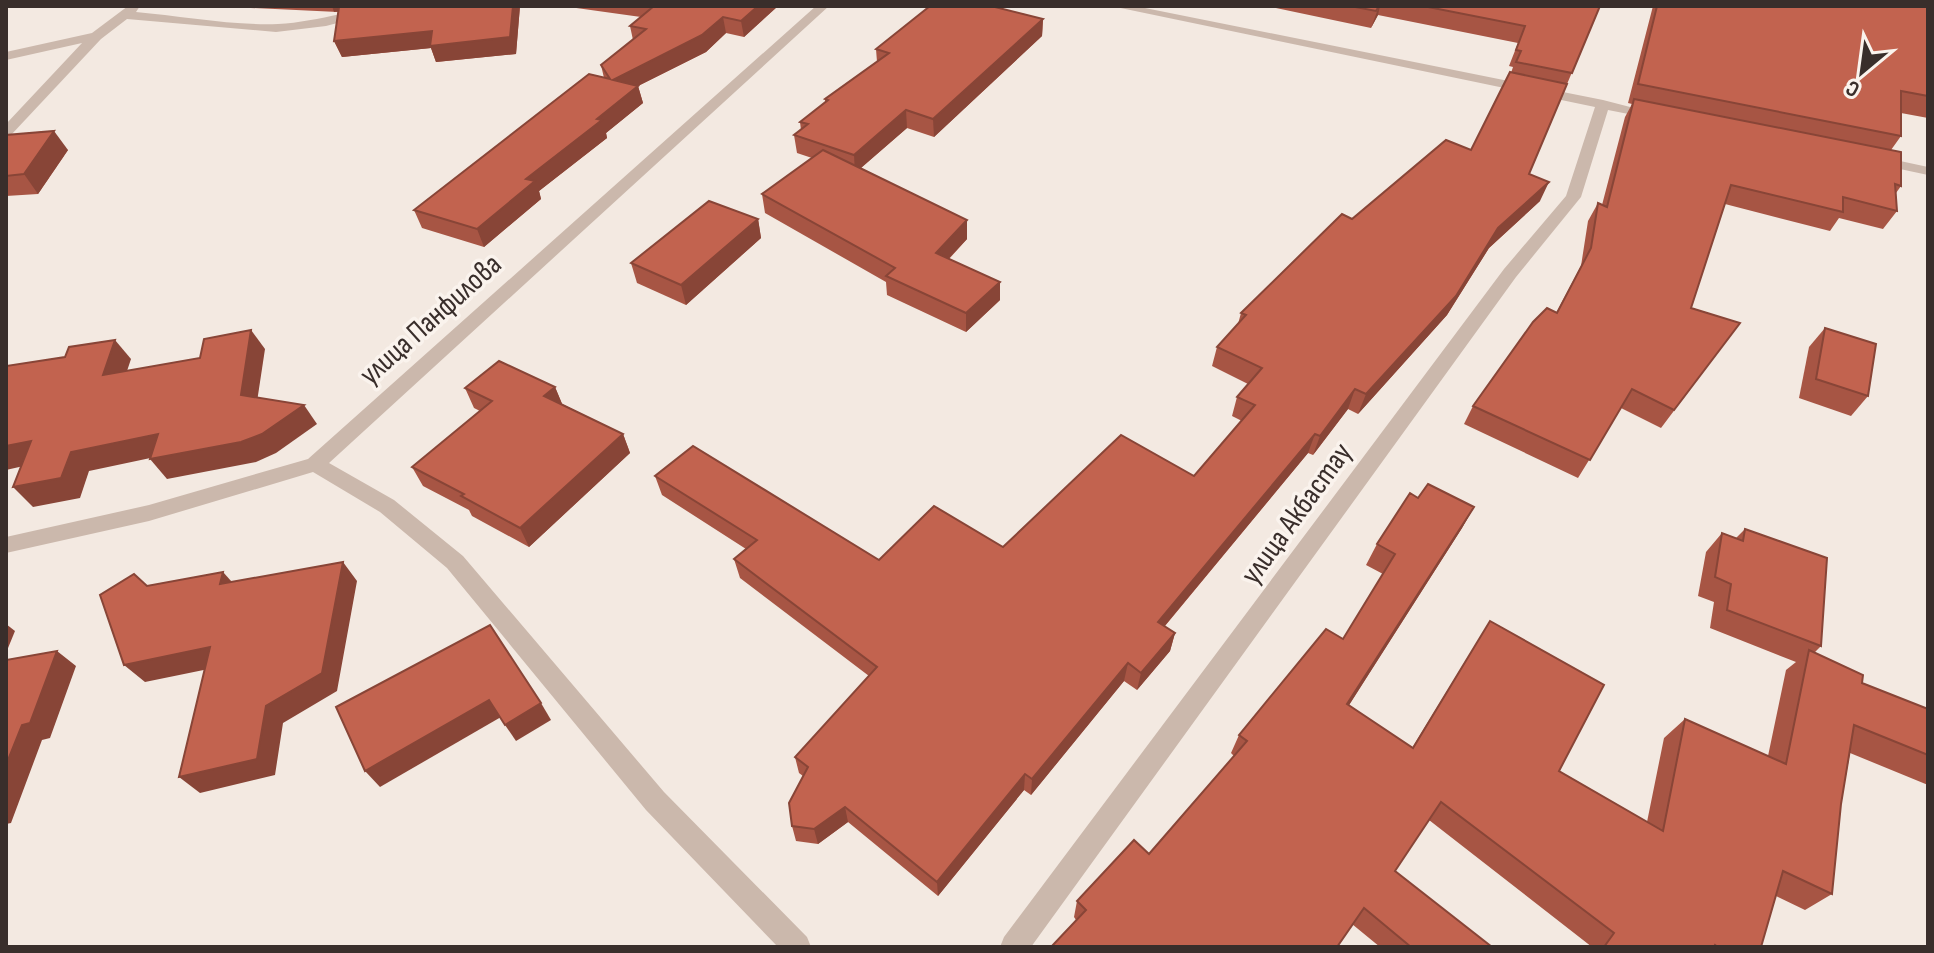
<svg xmlns="http://www.w3.org/2000/svg" width="1934" height="953" font-family="'Sofia Sans Condensed',sans-serif">
<style>
.lines{fill:none;stroke-linecap:round;stroke-linejoin:round}
.minor{fill:#cbb8ac;fill-rule:evenodd}
.wall{fill:#a75544}
.shaded-wall{fill:#884537}
.building{fill:#c2634f;stroke:#884537;stroke-width:2}
.labels{text-anchor:middle;stroke-width:7;stroke-linejoin:round;paint-order:stroke}
.street-label{font-size:30px;fill:#392e2b;stroke:#faf3ed}
</style>
<rect width="100%" height="100%" fill="#f3e9e1"/>
<g class="lines">
<g class="minor">
<path d="M128,6h12l-4,6c44,4 100,14 142,12 42,-2 82,-18 123,-18l-75,20 -50,6 -149,-13 -26,20 -90,96 -5,1v-12l76,-81 -76,17v-8l86,-19z"/>
<path d="M816,6h13l-500,457 65,37 69,56 201,236 143,145 4,10h-33l-132,-137 -199,-242 -67,-56 -67,-40 -164,49 -143,32v-16l143,-32 159,-46z"/>
<path d="M1111,6h24l468,94 58,15 -7,4 -46,-9 -27,87 -65,80 -485,670h-31l4,-10 500,-668 62,-73 29,-89z"/>
<path d="M1877,156l51,11v8l-56,-12 -2,-3z"/>
</g>
</g>
<g class="wall">
<path d="M209,6h311l-4,48 -80,8 -5,-14 -89,9 -8,-16 4,-29z"/>
<path d="M562,6h216l-34,31 -18,-4 -20,19 -68,34 5,17 -37,30 1,5 -68,53 2,8 -57,48 -62,-19 -8,-18 190,-132 -3,-13 32,-25 -3,-14 11,-9z"/>
<path d="M1267,6h333l-71,168 11,27 -51,47 -42,67 -89,99 -10,-5 -35,46 -5,-2 -143,173 10,7 -5,18 -33,39 -13,-9 -93,114 -7,-5 -86,106 -90,-74 -30,22 -22,-3 -4,-15 11,-50 -4,-3 -4,-16 74,-81 -129,-98 -6,-19 12,-10 -84,-54 -7,-19 224,84 124,-13 191,-71 48,-55 -10,-5 5,-19 11,-13 -36,-18 5,-19 21,-23 3,-11 111,-94 119,-69 40,-77 2,-6 -4,-1 9,-23 -140,-28 -7,13z"/>
<path d="M1653,6h275v112l-27,-5v23l-10,14 10,36 -5,7 1,18 -14,18 -44,-11 -9,13 -105,-27 -34,104 49,15 -79,105 -40,-20 -43,70 -114,-54 9,-18 83,-93 25,-47 7,-45 10,-18 4,2 23,-88 7,-13 -4,-1z"/>
<path d="M1043,19l-1,17 -108,101 -27,-9 -46,40 106,71 -18,20 51,41 -34,32 -79,-37 -1,-13 -121,-69 -3,-19 50,-36 -15,-5 -3,-18 7,-5 -1,-8 25,-20v-3l52,-37 -1,-13z"/>
<path d="M6,135l62,15 -30,44 -32,2z"/>
<path d="M758,219l3,19 -75,67 -49,-22 -6,-20z"/>
<path d="M1825,328l43,68 -17,20 -52,-18 10,-51z"/>
<path d="M555,387l7,17 61,30 7,19 -101,94 -57,-31 -3,-6 -46,-24 -11,-19 68,-56 -6,-3 -9,-20z"/>
<path d="M1418,498l56,9 -12,21 -113,177 63,43 78,-127 69,150 88,51 17,-84 21,-19 83,37 18,-86 10,-8 -86,-34 4,-26 -16,-6 8,-44 16,-19 14,5 9,-9 76,117 -7,7 48,30 66,26v76l-78,-32 -9,51 -9,90 -27,16 -29,-14 -15,51h-169l-163,-127 -34,51 97,76h-112l-28,-23 -276,-4 -2,-3 3,-16 72,-47 85,-98 -3,-3 8,-18 104,-96 40,-65 -17,-9 11,-21z"/>
</g>
<g class="shaded-wall">
<path d="M332,6h52l-50,6z"/>
<path d="M513,6h7l-4,48 -80,8 -5,-14 -89,9 -8,-16 98,-10z"/>
<path d="M758,6h20l-34,31 -3,-16z"/>
<path d="M1379,6h1l-2,9 -7,13z"/>
<path d="M723,17l3,16 -20,19 -68,34 5,17 -37,30 1,5 -68,53 2,8 -57,48 -7,-18 49,-50 71,-60 16,-39z"/>
<path d="M1043,19l-1,17 -108,101 -1,-18z"/>
<path d="M906,110l1,18 -52,45 -1,-18z"/>
<path d="M54,131l14,19 -30,44 -14,-20z"/>
<path d="M1549,182l-9,19 -51,47 -42,67 -89,99 8,-20 132,-166z"/>
<path d="M758,219l3,19 -75,67 -5,-20z"/>
<path d="M967,220v19l-31,33v-19z"/>
<path d="M1000,282v18l-34,32v-19z"/>
<path d="M251,330l14,19 -10,66 -14,-20z"/>
<path d="M115,340l16,19 -12,36 -16,-20z"/>
<path d="M555,387l8,19 -19,-10z"/>
<path d="M1355,389l-7,20 -35,46 7,-19z"/>
<path d="M304,405l13,19 -41,29 -20,9 -89,17 -17,-20z"/>
<path d="M158,434l16,19 -85,18 -9,27 -47,9 -20,-20 58,-35z"/>
<path d="M623,434l7,19 -101,94 -9,-19z"/>
<path d="M1315,434l-7,19 -155,187 5,-18z"/>
<path d="M31,441l19,19 -44,10v-24z"/>
<path d="M1474,507l-12,21 -125,196 10,-20z"/>
<path d="M343,562l14,19 -20,110 -54,32 -8,52 -75,18 -21,-16 87,-71z"/>
<path d="M223,572l17,19 -20,-7z"/>
<path d="M6,624l9,7 -9,22z"/>
<path d="M1175,633l-5,18 -33,39 4,-17z"/>
<path d="M210,647l18,18 -83,17 -21,-17z"/>
<path d="M57,651l19,15 -26,72 -8,2 -31,83 -5,1v-59l16,-40z"/>
<path d="M1128,663l-4,18 -93,114 1,-16z"/>
<path d="M489,700l12,17 -121,70 -15,-16z"/>
<path d="M541,703l10,17 -35,21 -11,-16z"/>
<path d="M1025,774l-1,16 -86,106 -1,-14z"/>
<path d="M845,807l3,15 -30,22 -4,-15z"/>
</g>
<g class="building">
<path d="M344,6h169l-3,31 -80,9 2,-15 -98,10 5,-34z"/>
<path d="M654,6h104l-17,15 -18,-4 -21,18 -89,45 25,6 -41,33 5,1 -76,59 9,2 -58,48 -63,-19 175,-136 21,5 -9,-14 45,-36 -16,-3z"/>
<path d="M930,6h61l52,13 -110,100 -27,-9 -52,45 -60,-20 14,-11 -8,-2 28,-22 -3,-1 64,-46 -13,-4z"/>
<path d="M1350,6h29l-3,5z"/>
<path d="M1423,6h177l-28,67 -56,-11 5,-11 -5,-1 9,-24z"/>
<path d="M1657,6h271v90l-27,-5v45l-263,-52z"/>
<path d="M1510,72l57,12 -38,90 20,8 -51,46 -42,68 -90,98 -11,-5 -35,47 -5,-2 -157,188 17,11 -34,40 -13,-10 -96,116 -7,-5 -88,108 -92,-75 -31,22 -22,-3 -3,-23 19,-36 -13,-10 82,-90 -143,-108 23,-19 -102,-64 38,-30 186,114 55,-54 69,41 118,-112 73,41 61,-71 -18,-8 25,-29 -45,-21 29,-32 -5,-2 101,-99 10,5 94,-79 25,10z"/>
<path d="M1634,99l267,53v34l-6,-2 2,27 -54,-14v15l-112,-27 -40,123 49,15 -66,87 -42,-21 -42,71 -117,-54 60,-84 14,-14 10,5 34,-65 7,-45 9,4z"/>
<path d="M54,131l-30,43 -18,2v-41z"/>
<path d="M823,150l144,70 -31,33 64,29 -34,31 -80,-37 9,-8 -133,-74z"/>
<path d="M709,201l49,18 -77,66 -50,-22z"/>
<path d="M1825,328l51,16 -8,52 -52,-17z"/>
<path d="M251,330l-10,65 63,10 -42,29 -21,8 -91,17 8,-25 -87,18 -10,26 -48,9 18,-46 -25,5v-80l59,-9 4,-10 46,-7 -12,35 97,-17 4,-19z"/>
<path d="M499,361l56,26 -11,9 79,38 -103,94 -59,-32 3,-2 -52,-27 80,-66 -27,-13z"/>
<path d="M1428,484l46,23 -127,197 66,44 77,-127 114,64 -45,86 104,60 22,-112 101,45 23,-114 54,25 -1,8 66,26v46l-74,-30 -13,79 -9,90 -49,-23 -22,76h-43l-3,-2 -1,2h-110l10,-14 -173,-131 -46,69 97,76h-81l-47,-39 -27,39h-286l35,-37 -9,-9 57,-61 15,14 98,-113 -8,-6 87,-106 17,10 52,-85 -18,-10 33,-51 8,5z"/>
<path d="M1745,529l82,29 -6,88 -94,-36 4,-26 -16,-7 7,-44 21,8z"/>
<path d="M343,562l-21,111 -56,33 -9,53 -78,18 31,-130 -86,18 -24,-70 34,-21 13,12 76,-14 -3,12z"/>
<path d="M490,625l51,78 -36,22 -16,-25 -124,71 -29,-64z"/>
<path d="M57,651l-27,72 -8,2 -16,40v-105z"/>
</g>
<g class="labels">
<g class="street-label">
<text transform="translate(430 319) rotate(-42)" y="10">улица Панфилова</text>
<text transform="translate(1296 513) rotate(-54)" y="10">улица Акбастау</text>
</g>
</g>
<rect width="1934" height="953" fill="none" stroke="#392e2b" stroke-width="16"/>
<g transform="translate(1862 72) rotate(209)" stroke="#faf3ed" stroke-width="6" paint-order="stroke">
<path d="M0-6L14 30L0 20L-14 30Z" fill="#392e2b"/>
<text y="-12" font-size="22" font-weight="bold" text-anchor="middle" fill="#392e2b">С</text>
</g>
</svg>
